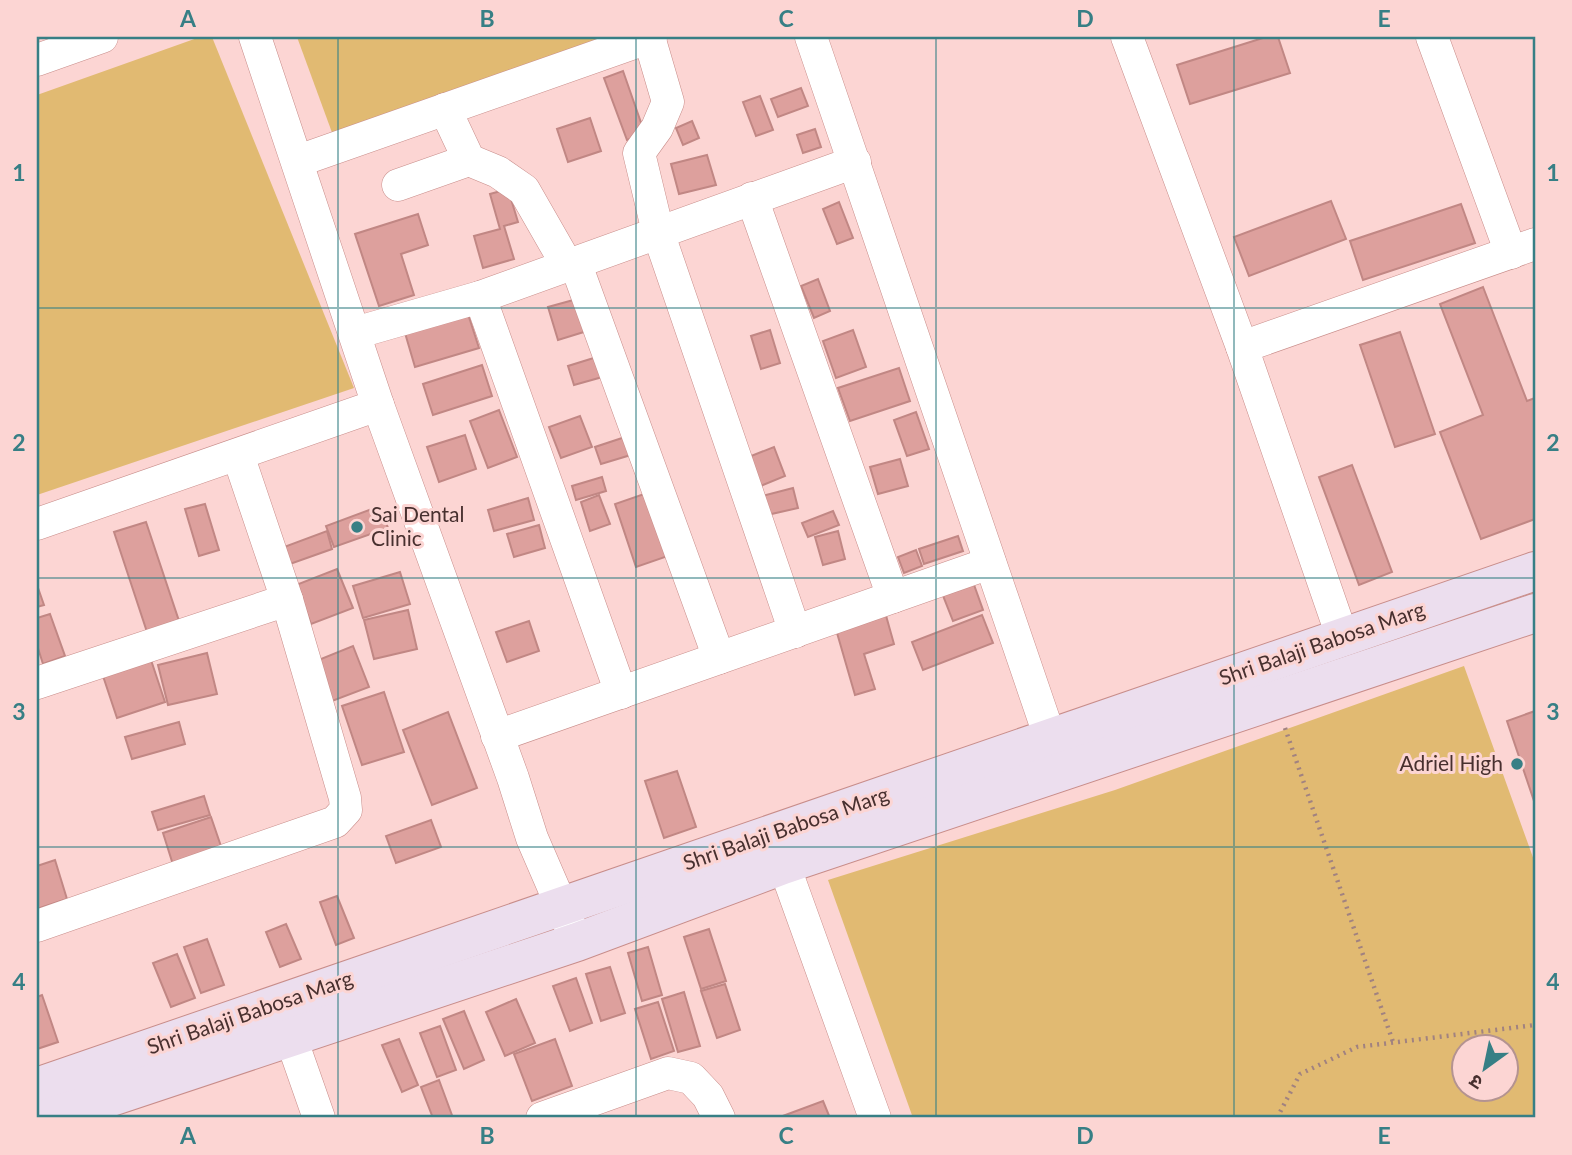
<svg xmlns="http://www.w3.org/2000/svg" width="1572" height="1155" font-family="Lato,'Noto Sans Devanagari',sans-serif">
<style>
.green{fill:#e1ba72;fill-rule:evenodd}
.building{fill:#dda09d;stroke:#c18784;stroke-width:2}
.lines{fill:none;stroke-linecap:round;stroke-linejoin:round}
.street-casing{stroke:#c88d8a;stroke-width:33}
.secondary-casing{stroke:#c88d8a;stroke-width:40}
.path{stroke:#a18280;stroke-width:4.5;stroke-dasharray:2 5;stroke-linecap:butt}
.street{stroke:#fff;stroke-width:32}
.secondary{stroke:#ecdeee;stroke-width:38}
.grid{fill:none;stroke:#377f85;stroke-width:2;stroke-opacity:0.55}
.poi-dot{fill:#377f85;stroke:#fcd5d3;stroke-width:2.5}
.labels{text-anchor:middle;stroke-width:6;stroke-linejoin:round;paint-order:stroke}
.poi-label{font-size:21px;fill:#48302f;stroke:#fcd5d3;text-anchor:start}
.street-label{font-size:21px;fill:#48302f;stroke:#fcd5d3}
.neatline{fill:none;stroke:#377f85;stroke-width:2.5}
.grid-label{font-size:23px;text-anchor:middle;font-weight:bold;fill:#377f85}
</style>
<rect width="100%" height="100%" fill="#fcd5d3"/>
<g class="green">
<path d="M200,37h12l142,351 -317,107v-400z"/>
<path d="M297,37h318l-281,101z"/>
<path d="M1464,666l71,197v255h-622l-85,-238 287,-90zM1464,1046h42v42h-42z"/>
</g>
<g class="building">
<path d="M1266,37h12l12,36 -100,31 -13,-39z"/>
<path d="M623,71l22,63 -18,6 -23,-62z"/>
<path d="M801,88l7,18 -30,11 -7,-18z"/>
<path d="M760,96l13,34 -17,6 -13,-34z"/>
<path d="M590,118l11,33 -33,11 -11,-33z"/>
<path d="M692,121l7,17 -16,7 -7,-17z"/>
<path d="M815,129l6,18 -18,6 -6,-18z"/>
<path d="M707,155l9,30 -37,9 -8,-30z"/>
<path d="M508,189l10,33 -14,4 10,33 -31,9 -9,-32 26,-7 -10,-35z"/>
<path d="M1331,201l15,38 -97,37 -15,-39z"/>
<path d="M839,202l14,36 -16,6 -14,-35z"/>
<path d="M1461,204l14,39 -112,37 -13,-39z"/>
<path d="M418,214l10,31 -27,9 13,41 -35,11 -24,-72z"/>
<path d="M818,279l12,32 -16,7 -13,-32z"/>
<path d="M1483,287l44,114 8,-3v121l-54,20 -41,-107 43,-17 -43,-111z"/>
<path d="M577,299l10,32 -29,9 -10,-33z"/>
<path d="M468,314l11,34 -64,19 -10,-34z"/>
<path d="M770,330l10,33 -19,6 -10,-33z"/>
<path d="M853,330l13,37 -30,11 -13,-37z"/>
<path d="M1400,332l35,102 -40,13 -35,-102z"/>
<path d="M600,356l6,20 -32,9 -6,-19z"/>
<path d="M482,365l10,31 -59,19 -10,-31z"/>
<path d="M899,368l11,33 -60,20 -12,-33z"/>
<path d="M499,410l18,47 -29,11 -18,-47z"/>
<path d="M916,412l13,37 -22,7 -13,-36z"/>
<path d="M580,416l12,31 -31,11 -12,-31z"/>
<path d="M465,435l11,34 -37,13 -12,-35z"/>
<path d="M628,436l6,18 -33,10 -6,-17z"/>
<path d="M774,447l11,29 -27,11 -12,-29z"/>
<path d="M900,459l8,27 -30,8 -8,-27z"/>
<path d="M1352,465l40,107 -33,13 -40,-108z"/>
<path d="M602,477l4,14 -30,9 -4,-14z"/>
<path d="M793,488l5,20 -31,7 -5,-19z"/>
<path d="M647,493l21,63 -32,11 -21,-63z"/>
<path d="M599,495l11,29 -20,7 -9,-29z"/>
<path d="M528,498l6,22 -40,11 -6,-21z"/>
<path d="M205,504l14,46 -20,6 -14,-47z"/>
<path d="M380,506l8,22 -54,19 -8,-21z"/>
<path d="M833,511l6,14 -31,12 -6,-14z"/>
<path d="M146,522l33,99 -32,11 -33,-100z"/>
<path d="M539,525l6,23 -31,9 -7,-23z"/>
<path d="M327,531l5,18 -42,15 -6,-17z"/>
<path d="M838,531l7,28 -22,6 -8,-28z"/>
<path d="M958,536l5,15 -39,13 -5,-15z"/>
<path d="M916,550l6,16 -18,7 -6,-16z"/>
<path d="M337,569l16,39 -42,16 -15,-39z"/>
<path d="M400,572l10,32 -47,14 -10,-32z"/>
<path d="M973,582l10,28 -30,11 -11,-28z"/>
<path d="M37,585l7,20 -7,2z"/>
<path d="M408,610l9,39 -43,10 -10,-39z"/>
<path d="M885,612l9,32 -30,10 11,35 -20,6 -20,-69z"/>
<path d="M50,614l15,42 -22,8 -6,-19v-27z"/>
<path d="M982,615l11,28 -70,27 -11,-28z"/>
<path d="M529,621l10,30 -32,11 -11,-30z"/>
<path d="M353,646l16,41 -37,14 -16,-40z"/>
<path d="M207,653l10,41 -49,11 -10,-40z"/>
<path d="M150,657l15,45 -48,16 -15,-45z"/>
<path d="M384,692l20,60 -42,13 -20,-59z"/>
<path d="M1535,711v93l-28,-83z"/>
<path d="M448,712l29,76 -45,17 -29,-75z"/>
<path d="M179,722l6,22 -53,15 -7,-22z"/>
<path d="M677,771l19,56 -32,11 -19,-57z"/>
<path d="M204,796l6,19 -52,15 -6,-18z"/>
<path d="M211,817l13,38 -49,16 -12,-38z"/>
<path d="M431,820l10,27 -45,16 -10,-27z"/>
<path d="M55,860l12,39 -30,10v-43z"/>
<path d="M337,896l17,42 -18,7 -16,-43z"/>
<path d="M286,924l15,35 -21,8 -14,-35z"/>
<path d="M709,929l17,52 -25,8 -17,-52z"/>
<path d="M207,939l17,46 -23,8 -17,-46z"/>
<path d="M648,947l14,48 -20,6 -14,-48z"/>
<path d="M177,954l18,44 -24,9 -18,-44z"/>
<path d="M610,967l15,46 -24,8 -15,-47z"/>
<path d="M576,978l16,45 -22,8 -17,-45z"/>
<path d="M725,984l15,46 -23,8 -16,-47z"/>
<path d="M684,992l16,54 -22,6 -16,-53z"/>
<path d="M42,995l16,47 -21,7v-52z"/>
<path d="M516,999l19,44 -30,13 -19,-44z"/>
<path d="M658,1002l16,49 -23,8 -16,-50z"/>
<path d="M464,1011l20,49 -20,9 -21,-50z"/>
<path d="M440,1026l16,44 -19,7 -17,-44z"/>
<path d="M399,1039l19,46 -16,7 -20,-47z"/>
<path d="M555,1039l17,47 -40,15 -18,-47z"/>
<path d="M439,1080l14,38h-20l-12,-31z"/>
<path d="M823,1101l7,17h-50v-1z"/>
</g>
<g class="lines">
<g class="street-casing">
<g id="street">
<path d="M255,37l123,368 135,373 19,60 45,104"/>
<path d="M649,37l19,65 -11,26 -18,25 19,79 137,400"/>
<path d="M811,37l247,724"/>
<path d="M1127,37l115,310 100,289"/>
<path d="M1432,37l79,216"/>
<path d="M37,60l65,-23"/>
<path d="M445,109l24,51 29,12 26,18 43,75"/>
<path d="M298,161l353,-124"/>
<path d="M398,185l71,-25"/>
<path d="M752,198l141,399"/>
<path d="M575,262l144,396"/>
<path d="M480,297l141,396"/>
<path d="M355,333l125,-36 375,-135"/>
<path d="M1242,347l293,-103"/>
<path d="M37,524l341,-119"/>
<path d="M37,683l250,-83"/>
<path d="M497,736l493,-173"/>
<path d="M776,843l99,275"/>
<path d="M37,926l298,-104 11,-12 -1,-12 -58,-198 -49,-145"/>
<path d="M291,1038l28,80"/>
<path d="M542,1118l126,-45 23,5 17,18 11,22"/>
</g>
</g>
<g class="secondary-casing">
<g id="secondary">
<path d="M37,1087c499,-174 999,-344 1498,-516"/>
<path d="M48,1118l529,-176 206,-77 752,-252"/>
</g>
</g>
<g class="path">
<path d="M1285,728l108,314"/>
<path d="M1277,1118l23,-44 57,-27 178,-22"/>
</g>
<use href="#street" class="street"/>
<use href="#secondary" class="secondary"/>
</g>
<path class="grid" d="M338,37v1081M636,37v1081M936,37v1081M1234,37v1081M37,308h1498M37,578h1498M37,847h1498"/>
<g class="poi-dot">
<circle cx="357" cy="527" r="7"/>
<circle cx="1517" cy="764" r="7"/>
</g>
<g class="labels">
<g class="poi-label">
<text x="371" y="522">Sai Dental<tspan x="371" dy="24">Clinic</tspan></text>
<text x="1503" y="771" text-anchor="end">Adriel High</text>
</g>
<g class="street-label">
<text transform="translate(1322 644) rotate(-19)" y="7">Shri Balaji Babosa Marg</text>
<text transform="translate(786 829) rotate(-19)" y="7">Shri Balaji Babosa Marg</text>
<text transform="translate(250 1013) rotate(-19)" y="7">Shri Balaji Babosa Marg</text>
</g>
</g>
<rect width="1572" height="1155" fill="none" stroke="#fcd5d3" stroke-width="77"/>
<g transform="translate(1485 1068) rotate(213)"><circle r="33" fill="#fcd5d3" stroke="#b49391" stroke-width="2"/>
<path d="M0-5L12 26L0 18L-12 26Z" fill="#377f85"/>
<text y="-10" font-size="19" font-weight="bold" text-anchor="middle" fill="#48302f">उ</text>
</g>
<rect x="38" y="38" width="1496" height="1078" class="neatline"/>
<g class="grid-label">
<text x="188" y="27">A</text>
<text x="487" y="27">B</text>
<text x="786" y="27">C</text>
<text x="1085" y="27">D</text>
<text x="1384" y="27">E</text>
<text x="19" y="181">1</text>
<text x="1553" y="181">1</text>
<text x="19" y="451">2</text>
<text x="1553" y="451">2</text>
<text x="19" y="720">3</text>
<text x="1553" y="720">3</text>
<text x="19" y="990">4</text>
<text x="1553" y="990">4</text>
<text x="188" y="1144">A</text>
<text x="487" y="1144">B</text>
<text x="786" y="1144">C</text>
<text x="1085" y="1144">D</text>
<text x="1384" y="1144">E</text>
</g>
</svg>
